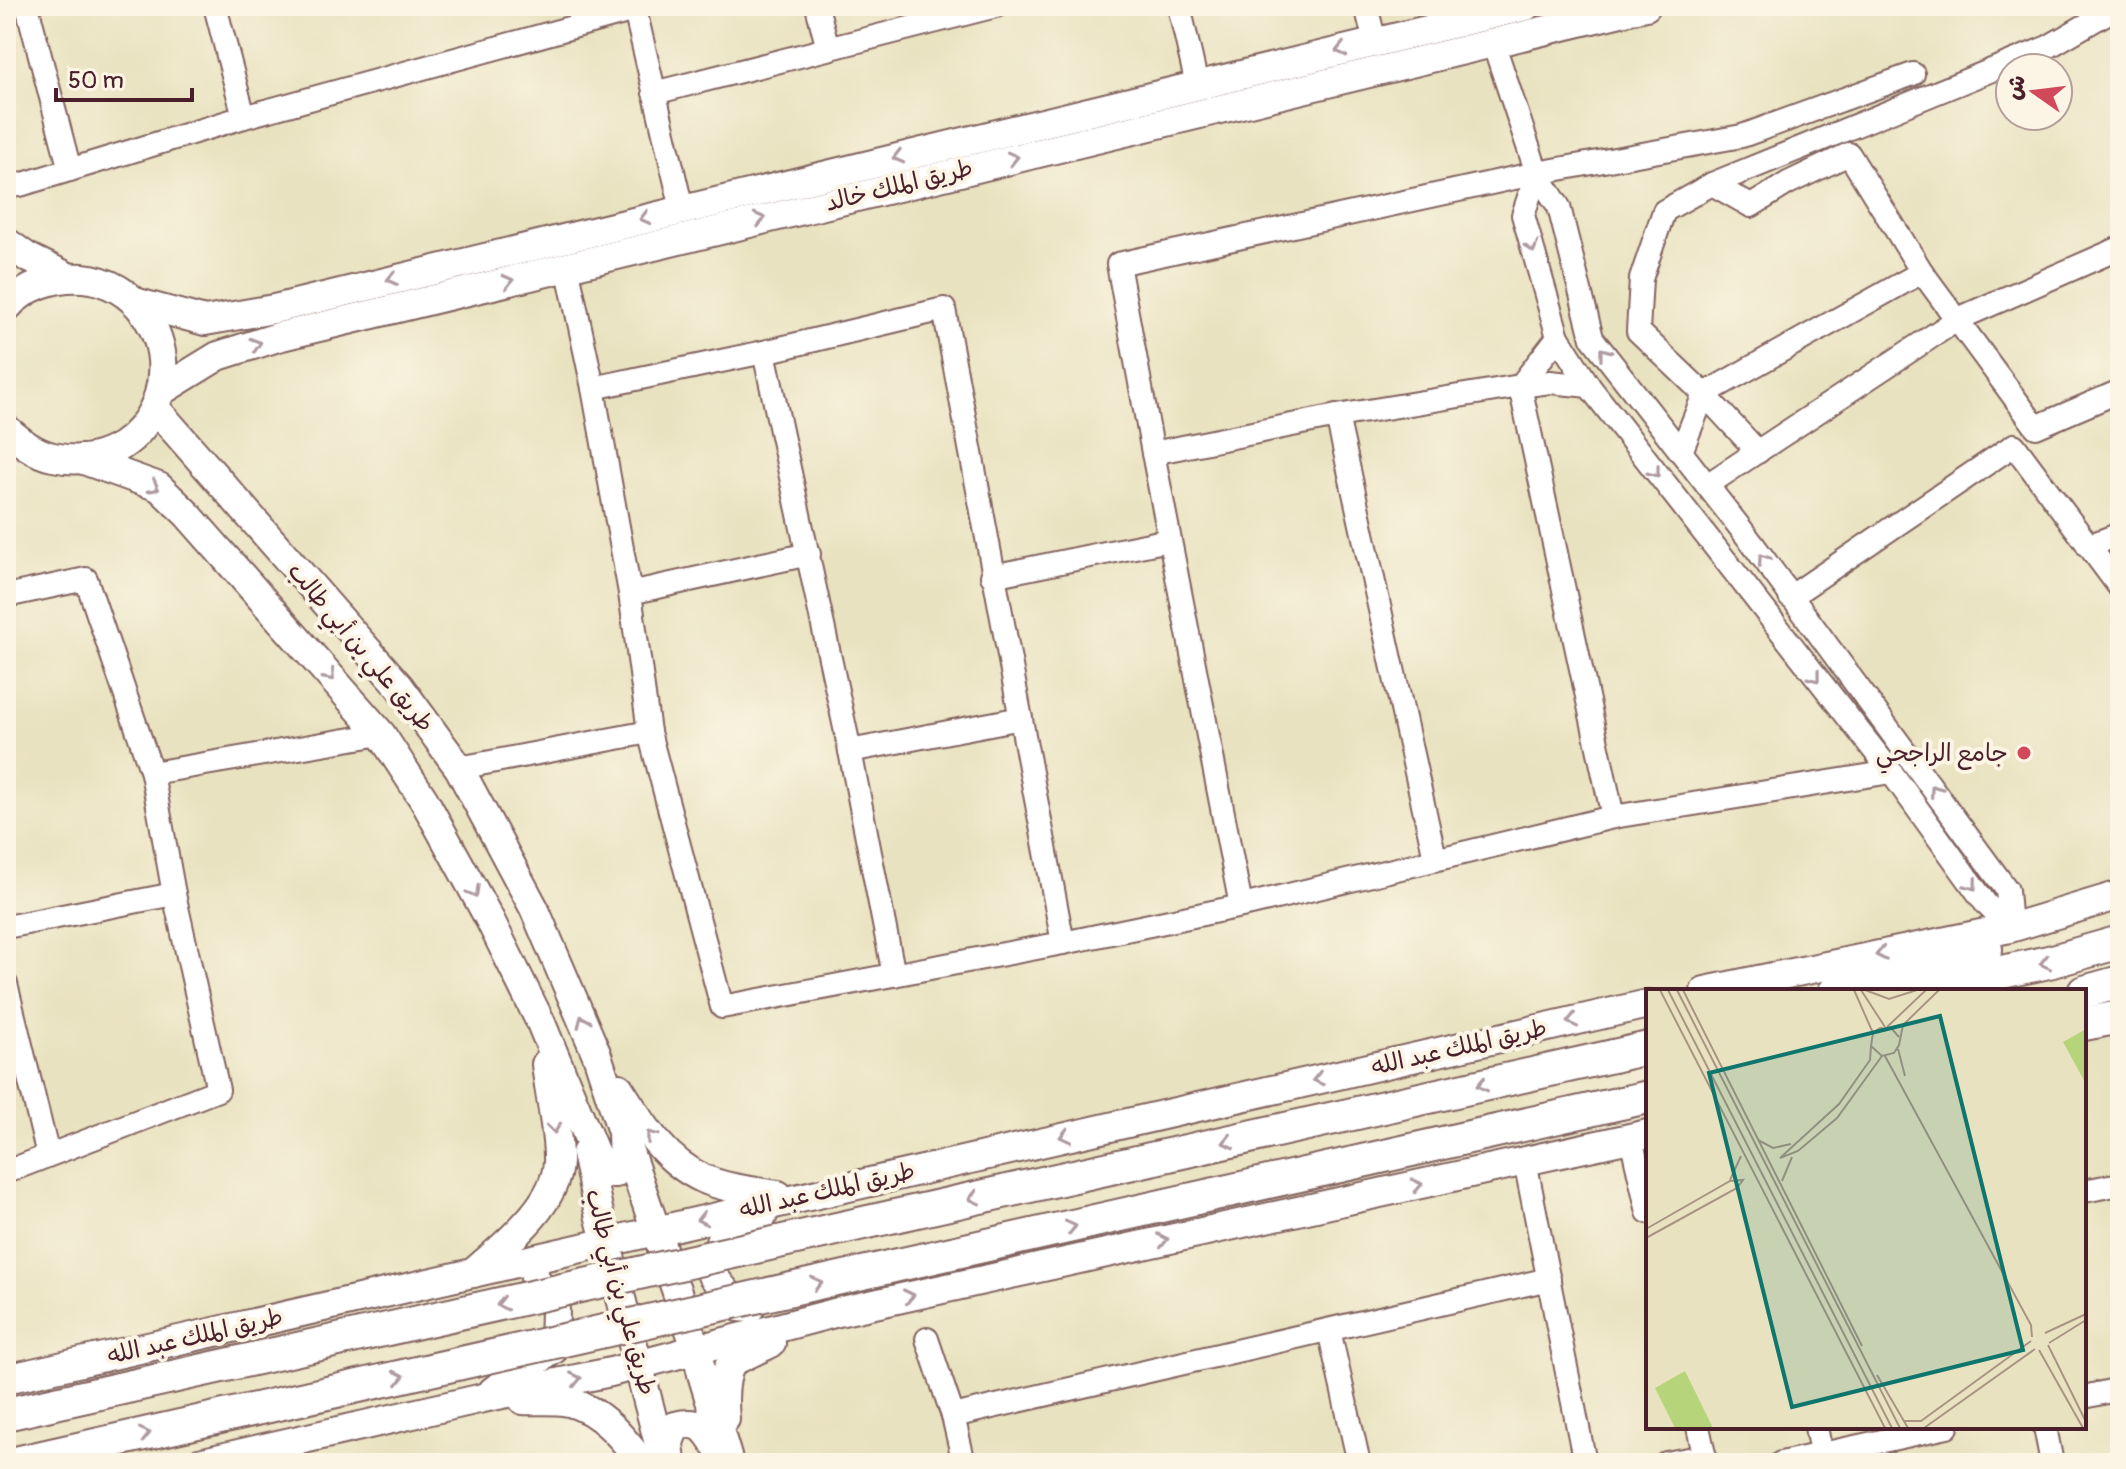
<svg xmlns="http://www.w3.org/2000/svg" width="2126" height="1469" font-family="Pangolin,'Playpen Sans Arabic',sans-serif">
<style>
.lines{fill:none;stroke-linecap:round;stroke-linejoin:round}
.minor-casing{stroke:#82635f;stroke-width:26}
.major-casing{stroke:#82635f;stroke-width:32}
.highway-casing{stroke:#82635f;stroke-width:36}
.minor{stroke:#fff;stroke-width:22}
.major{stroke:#fff;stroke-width:28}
.highway{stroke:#fff;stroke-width:32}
.highway-bridge-casing{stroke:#82635f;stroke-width:36;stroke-linecap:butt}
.highway-bridge{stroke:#fff;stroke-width:32}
.oneway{stroke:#ae9aa0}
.poi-dot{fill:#d1495b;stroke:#fcf5e5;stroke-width:3}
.labels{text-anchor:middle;stroke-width:8;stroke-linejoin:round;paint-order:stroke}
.street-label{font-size:24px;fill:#4a1f2b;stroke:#fcf5e5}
.poi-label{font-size:24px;fill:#4a1f2b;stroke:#fcf5e5;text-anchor:end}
.inset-road{fill:none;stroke:#a99484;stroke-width:2}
.view{fill:#0f766e;fill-opacity:0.15;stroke:#0f766e;stroke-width:4}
.inset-edge{fill:none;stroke:#4a1f2b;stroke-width:4}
</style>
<rect width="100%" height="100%" fill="#fcf5e5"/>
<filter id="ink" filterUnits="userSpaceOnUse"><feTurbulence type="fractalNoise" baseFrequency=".0125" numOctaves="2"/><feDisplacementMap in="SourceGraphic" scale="16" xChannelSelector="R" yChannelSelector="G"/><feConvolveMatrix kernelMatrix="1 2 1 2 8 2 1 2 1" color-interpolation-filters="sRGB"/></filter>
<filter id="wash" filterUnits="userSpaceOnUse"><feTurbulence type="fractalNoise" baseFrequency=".006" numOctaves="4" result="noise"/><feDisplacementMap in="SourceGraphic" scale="32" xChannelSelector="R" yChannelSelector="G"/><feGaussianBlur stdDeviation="1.8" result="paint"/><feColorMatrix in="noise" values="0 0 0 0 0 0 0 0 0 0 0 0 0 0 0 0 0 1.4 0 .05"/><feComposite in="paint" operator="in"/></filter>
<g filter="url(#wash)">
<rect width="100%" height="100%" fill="#e9e2c0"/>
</g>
<g filter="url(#ink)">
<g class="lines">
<g class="minor-casing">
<g id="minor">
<path d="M27,6l43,164"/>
<path d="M215,6l29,111"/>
<path d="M634,6l48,203"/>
<path d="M817,6l11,43"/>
<path d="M1179,6l18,79"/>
<path d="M1366,6l9,36"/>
<path d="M1493,42l44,131 22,34 33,131 160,205 255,347 3,38"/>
<path d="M654,93l342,-87"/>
<path d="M1537,173l-14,42 35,122 31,49 302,386 95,132 24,24"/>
<path d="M1712,184l39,22 37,-23 61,-29 73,118 114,155 84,-36"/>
<path d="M6,186l14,-1 224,-68 391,-107"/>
<path d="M567,266l26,122"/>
<path d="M944,309l119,634 -341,64 -73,-275 -19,-139 -37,-205 171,-36z"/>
<path d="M764,352l86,399 44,224"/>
<path d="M1520,386l30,-4 39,4"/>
<path d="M1520,386l38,-49"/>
<path d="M1337,416l98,442"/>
<path d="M1681,452l23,-58 218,-122"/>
<path d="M1758,452l-54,-58 -66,-63 3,-52 23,-68 48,-27 336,-137 71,-41"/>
<path d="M1153,453l-35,-189 419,-91 205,-37 171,-62"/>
<path d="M1707,485l251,-166 162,-71"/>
<path d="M2088,546l32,-12"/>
<path d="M992,576l177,-36"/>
<path d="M630,593l179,-39"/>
<path d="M6,596l80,-17 66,194 22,121 44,196 -212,82"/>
<path d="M1790,597l224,-152 106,143"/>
<path d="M850,751l171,-33"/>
<path d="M459,768l190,-36"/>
<path d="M152,773l229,-39"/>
<path d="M1241,906l-88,-453 184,-37 183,-30 93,431"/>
<path d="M6,927l168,-33"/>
<path d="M1063,943l188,-39 362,-87 278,-45"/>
<path d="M6,984l42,171"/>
<path d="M1631,1138l17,74"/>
<path d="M1525,1161l60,302"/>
<path d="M2084,1191l36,-7"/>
<path d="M1329,1330l30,133"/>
<path d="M927,1339l26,77 11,47"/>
<path d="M2084,1397l36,-8"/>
<path d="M953,1416l596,-137"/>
<path d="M1698,1427l8,36"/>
<path d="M1816,1427l7,36"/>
<path d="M2045,1427l7,36"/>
<path d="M1666,1463l39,-7"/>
<path d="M1781,1463l166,-36"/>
</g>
</g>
<g class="major-casing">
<g id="major">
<path d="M6,242l21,15 41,20"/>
<path d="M138,303l67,18 69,-12 1252,-303"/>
<path d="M6,308c19,-22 49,-32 77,-30 25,2 48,16 62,36 47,67 -7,162 -92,143 -19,-4 -33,-16 -47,-28"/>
<path d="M161,391l57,-35 60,-19 1368,-331"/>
<path d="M81,459l78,28 28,27 194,220 43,66 66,120 51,103 62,150h12l8,-9 -1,-32 -25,-77 -63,-147 -75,-140 -60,-82 -244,-278"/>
<path d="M1705,991l305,-63 110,-33"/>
<path d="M1833,991l155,-42"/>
<path d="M619,1088c23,36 45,73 85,91 23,10 50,12 74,16"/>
<path d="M625,1140l71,208 6,26 27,89"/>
<path d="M586,1153l14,65 64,245"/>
<path d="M473,1273c30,-27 83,-67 85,-111 1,-27 -9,-70 -12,-98"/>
<path d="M750,1308l-11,-1 -27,-32 9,-37 42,-23"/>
<path d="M6,1379c548,-123 1095,-251 1642,-375"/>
<path d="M493,1391l61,-42 1,-40 -20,-31"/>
<path d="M523,1400c15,1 32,-1 46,2 32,8 54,36 73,61"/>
<path d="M725,1419c-2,-20 -2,-39 6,-57l40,-19"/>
<path d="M199,1463l284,-65 128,-26 227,-60 810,-178"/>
<path d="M671,1463l-2,-20 6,-17c28,-7 31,4 45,26"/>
</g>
</g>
<g class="highway-casing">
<g id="highway">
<path d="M1915,991l138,-30 67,-19"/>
<path d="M2084,992l36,-10"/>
<path d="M2084,1024l36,-7"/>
<path d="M1613,1056l35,-8"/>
<path d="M1621,1103l27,-6"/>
</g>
</g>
<use href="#minor" class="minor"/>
<use href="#major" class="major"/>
<use href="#highway" class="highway"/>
<g class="highway-bridge-casing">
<g id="highway-bridge">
<path d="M6,1414l1607,-358"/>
<path d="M15,1463l1606,-360"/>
</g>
</g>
<use href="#highway-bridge" class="highway-bridge"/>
</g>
<defs><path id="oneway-chevron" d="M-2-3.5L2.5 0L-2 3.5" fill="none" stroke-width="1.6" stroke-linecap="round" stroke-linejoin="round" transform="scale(2)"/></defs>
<g class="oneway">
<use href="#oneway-chevron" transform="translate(1341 50) rotate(167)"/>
<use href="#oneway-chevron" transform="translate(898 157) rotate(166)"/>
<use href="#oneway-chevron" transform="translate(1013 158) rotate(-13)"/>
<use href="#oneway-chevron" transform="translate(645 218) rotate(166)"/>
<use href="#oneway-chevron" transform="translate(760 219) rotate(-14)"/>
<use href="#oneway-chevron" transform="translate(1532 247) rotate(74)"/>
<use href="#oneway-chevron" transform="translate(392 279) rotate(166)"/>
<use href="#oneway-chevron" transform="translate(508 281) rotate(-14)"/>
<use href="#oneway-chevron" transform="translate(256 344) rotate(-18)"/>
<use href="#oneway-chevron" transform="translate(1604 353) rotate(-128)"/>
<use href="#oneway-chevron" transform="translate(1655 472) rotate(52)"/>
<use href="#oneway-chevron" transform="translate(154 487) rotate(28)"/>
<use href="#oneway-chevron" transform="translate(1763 559) rotate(-125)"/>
<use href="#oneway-chevron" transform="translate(330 676) rotate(49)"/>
<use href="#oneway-chevron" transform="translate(1815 677) rotate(52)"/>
<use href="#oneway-chevron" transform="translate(1935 790) rotate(-126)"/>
<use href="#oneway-chevron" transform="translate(1972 885) rotate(54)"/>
<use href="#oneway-chevron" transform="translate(474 892) rotate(61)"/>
<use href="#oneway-chevron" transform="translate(1881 954) rotate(169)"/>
<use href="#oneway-chevron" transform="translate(2045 963) rotate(167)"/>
<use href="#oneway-chevron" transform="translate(583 1021) rotate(-113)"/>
<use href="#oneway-chevron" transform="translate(1572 1021) rotate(167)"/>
<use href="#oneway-chevron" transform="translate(1318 1079) rotate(167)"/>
<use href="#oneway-chevron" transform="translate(1482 1085) rotate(167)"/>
<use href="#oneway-chevron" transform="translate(554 1128) rotate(83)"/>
<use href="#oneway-chevron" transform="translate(651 1136) rotate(-129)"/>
<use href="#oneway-chevron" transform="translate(1065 1136) rotate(167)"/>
<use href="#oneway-chevron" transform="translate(1228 1142) rotate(167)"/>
<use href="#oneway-chevron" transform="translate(1417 1185) rotate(-12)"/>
<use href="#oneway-chevron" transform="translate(974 1198) rotate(167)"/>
<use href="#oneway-chevron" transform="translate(702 1219) rotate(167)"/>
<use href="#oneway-chevron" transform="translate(1071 1227) rotate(-13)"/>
<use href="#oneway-chevron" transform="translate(1163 1240) rotate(-12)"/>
<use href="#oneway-chevron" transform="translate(817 1283) rotate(-13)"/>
<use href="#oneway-chevron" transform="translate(909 1296) rotate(-12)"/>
<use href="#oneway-chevron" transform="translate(502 1304) rotate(167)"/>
<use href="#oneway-chevron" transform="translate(399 1377) rotate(-13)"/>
<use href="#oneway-chevron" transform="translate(576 1379) rotate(-12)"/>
<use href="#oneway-chevron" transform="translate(145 1434) rotate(-13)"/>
</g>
</g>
<circle class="poi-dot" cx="2024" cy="753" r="8"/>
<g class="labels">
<g class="street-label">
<text transform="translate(899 185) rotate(-14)" y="8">طريق الملك خالد</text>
<text transform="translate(361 647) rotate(50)" y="8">طريق علي بن أبي طالب</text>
<text transform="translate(1459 1047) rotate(-13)" y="8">طريق الملك عبد الله</text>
<text transform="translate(827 1190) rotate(-13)" y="8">طريق الملك عبد الله</text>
<text transform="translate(621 1292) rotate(75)" y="8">طريق علي بن أبي طالب</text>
<text transform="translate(195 1336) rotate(-13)" y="8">طريق الملك عبد الله</text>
</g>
<g class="poi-label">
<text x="2008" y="761">جامع الراجحي</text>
</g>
</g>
<g transform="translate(1646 989)">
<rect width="440" height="440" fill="#e9e2c0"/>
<path d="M440,40v55l-23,-42zM39,382l28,57h-38l-20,-40z" fill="#b6d47a"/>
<path class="inset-road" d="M14,1l225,438M22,1l224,438M31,1l223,438M37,1l179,356M208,1l19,43M215,1l24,37M219,1l24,9 28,-9M241,38l39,-37M253,48l-7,-8 -12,-1 -7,5 -2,13 11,10 12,-3 5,-8 4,-20 36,-35M225,57l-1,14 -31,44 -59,54 18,-7 39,-33 45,-62M252,60l7,27M239,67l146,269 1,12M112,151l15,8 18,-4M84,191l11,-24M136,192l10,-24M0,240l84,-48 13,-1 -6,8 -91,50M399,344l41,-19M403,354l37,-23M402,356l38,77M393,361l44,78M231,386l31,53M258,432h17l110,-80M278,439l111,-79"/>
<path class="view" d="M294,27l83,334 -231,57 -83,-334z"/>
<rect width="440" height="440" class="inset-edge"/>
</g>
<rect width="2126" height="1469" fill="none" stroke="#fcf5e5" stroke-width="32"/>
<g transform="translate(2034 92) rotate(284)"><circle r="38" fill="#fcf5e5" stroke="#b59f9b" stroke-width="2"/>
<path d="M0-6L14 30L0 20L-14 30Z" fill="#d1495b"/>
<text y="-12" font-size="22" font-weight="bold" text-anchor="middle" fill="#4a1f2b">ش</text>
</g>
<path d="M56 88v12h136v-12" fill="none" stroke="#4a1f2b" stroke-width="4"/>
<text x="68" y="88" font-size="24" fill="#4a1f2b" stroke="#fcf5e5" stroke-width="6" paint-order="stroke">50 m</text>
</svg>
